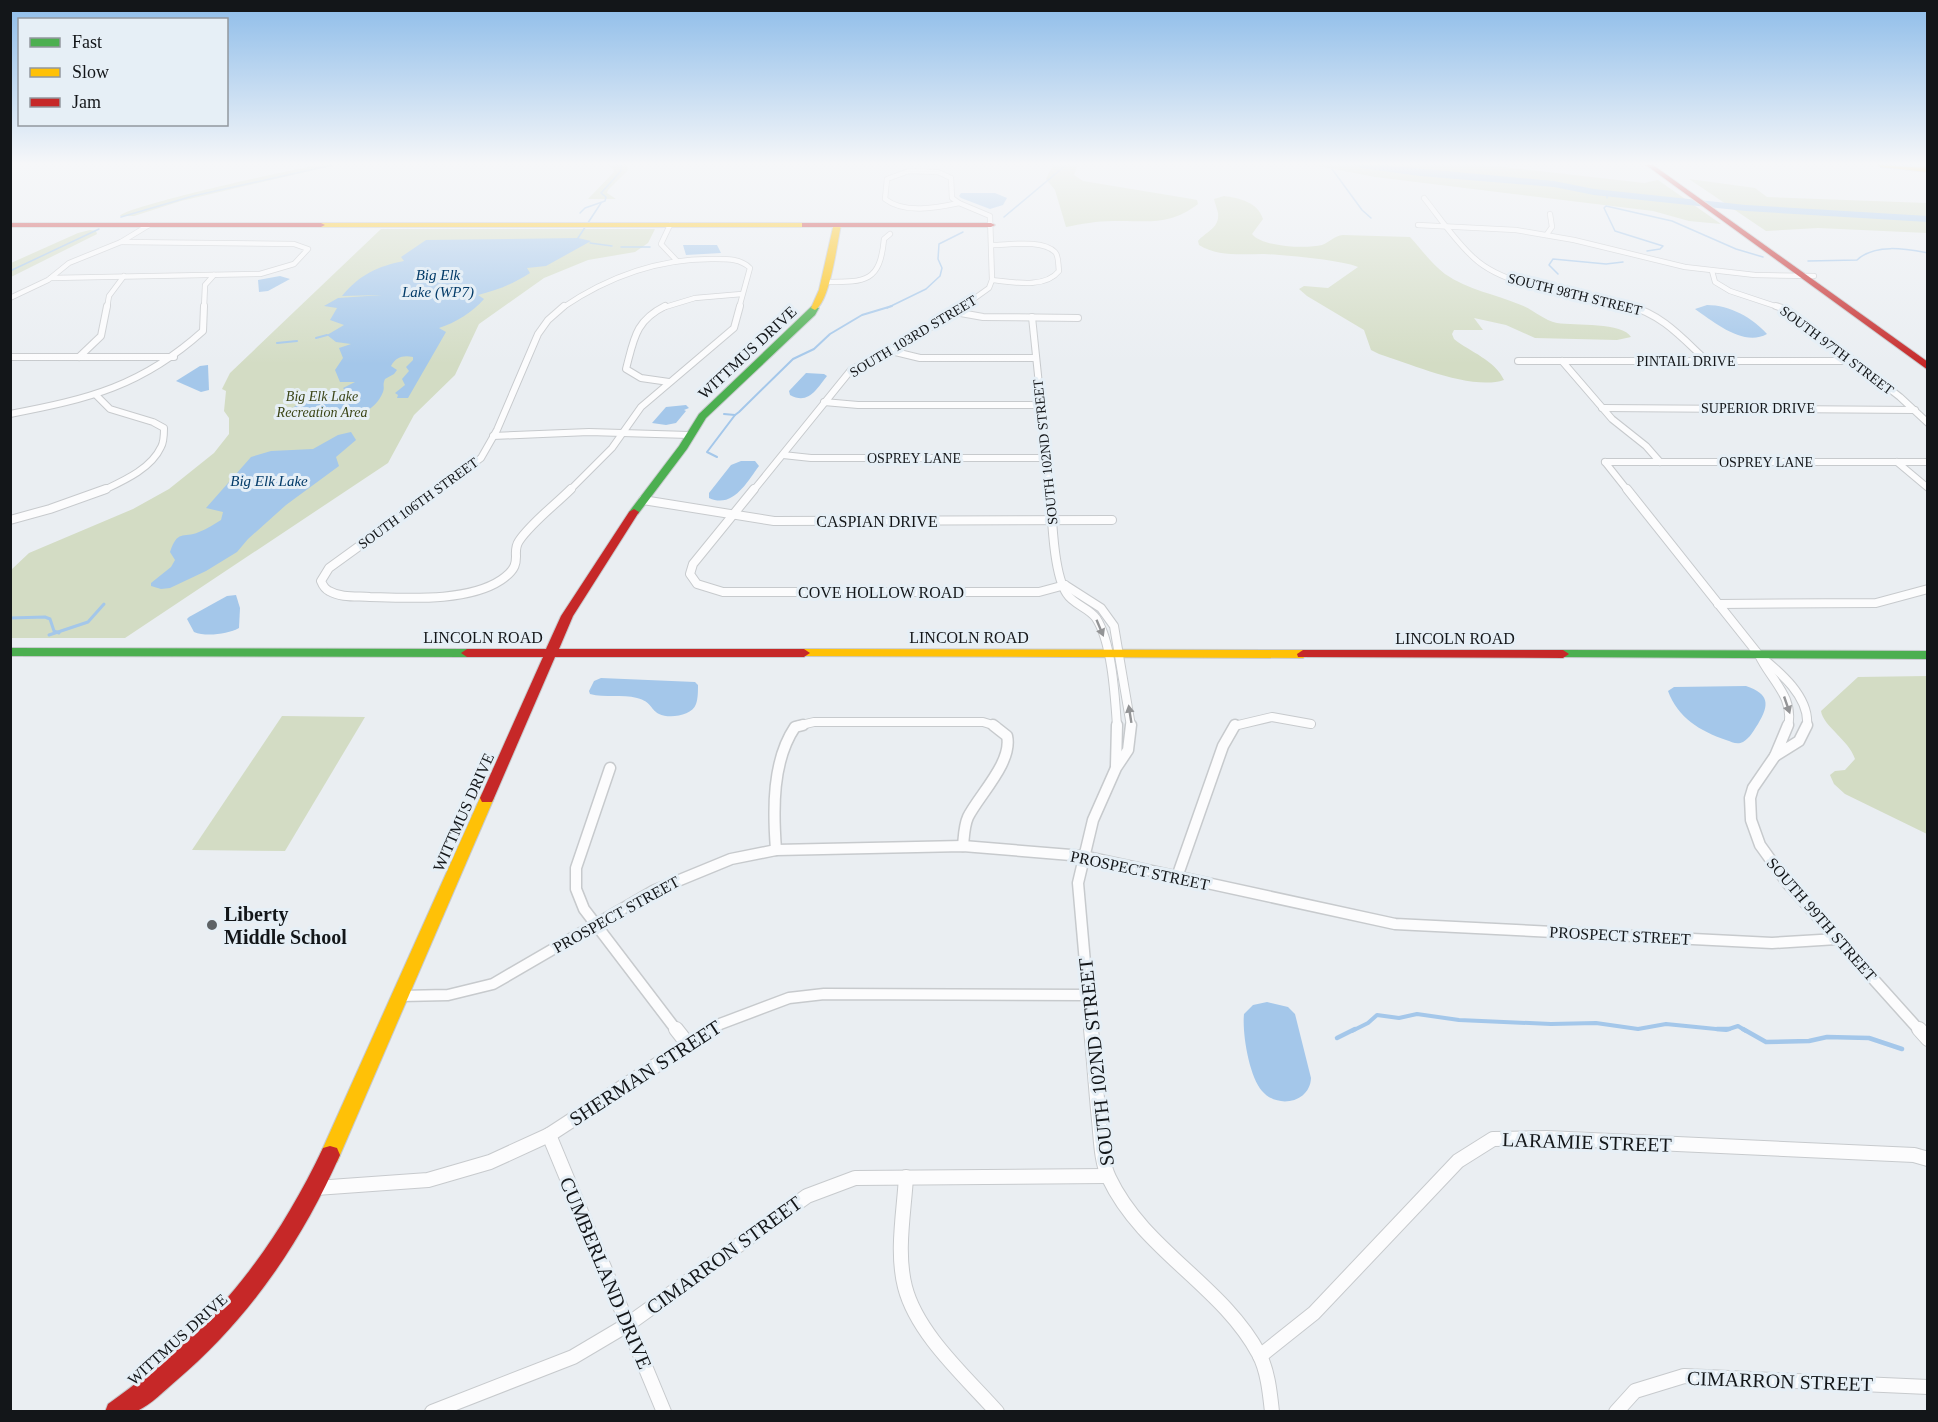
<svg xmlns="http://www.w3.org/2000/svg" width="1938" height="1422" font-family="'Times New Roman',serif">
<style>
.green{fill:#d3dcc4}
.water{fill:#a4c7ea}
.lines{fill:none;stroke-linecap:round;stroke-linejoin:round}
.stream-far4{stroke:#a4c7ea;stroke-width:1.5}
.stream-far3{stroke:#a4c7ea;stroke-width:2}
.stream-far2{stroke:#a4c7ea;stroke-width:3}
.stream-far1{stroke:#a4c7ea;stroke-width:4}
.stream{stroke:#a4c7ea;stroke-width:4.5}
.river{fill:#a4c7ea;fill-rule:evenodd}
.street-far4-casing{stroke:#c7cacd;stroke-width:6}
.street-far3-casing{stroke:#c7cacd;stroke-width:8}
.street-far2-casing{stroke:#c7cacd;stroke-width:10}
.street-far1-casing{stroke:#c7cacd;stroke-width:13}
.street-casing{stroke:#c7cacd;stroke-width:16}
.fast-casing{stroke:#c7cacd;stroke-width:2}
.slow-casing{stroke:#c7cacd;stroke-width:2}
.jam-casing{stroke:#c7cacd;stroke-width:2}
.street-far4{stroke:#fcfcfd;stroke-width:4.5}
.street-far3{stroke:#fcfcfd;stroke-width:6}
.street-far2{stroke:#fcfcfd;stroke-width:8}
.street-far1{stroke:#fcfcfd;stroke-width:10}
.street{stroke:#fcfcfd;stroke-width:14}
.fast{fill:#4caf50;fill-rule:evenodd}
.slow{fill:#ffc107;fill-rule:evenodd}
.jam{fill:#c62828;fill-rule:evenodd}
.oneway{fill:#939496}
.poi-dot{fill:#5e6265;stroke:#e6eff6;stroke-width:2}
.labels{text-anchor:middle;stroke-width:6;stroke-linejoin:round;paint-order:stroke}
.far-street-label{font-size:14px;fill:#131619;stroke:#e6eff6}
.far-park-label{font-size:14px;font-style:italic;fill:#3b4516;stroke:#e6eff6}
.far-water-label{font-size:15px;font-style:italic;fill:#033b68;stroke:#e6eff6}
.street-label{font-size:16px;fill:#131619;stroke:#e6eff6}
.near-poi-label{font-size:20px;font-weight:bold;fill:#131619;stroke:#e6eff6;text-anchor:start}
.near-street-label{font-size:20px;fill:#131619;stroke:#e6eff6}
</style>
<rect width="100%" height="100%" fill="#eaeef2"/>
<g class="green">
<path d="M320,165l12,1 -151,35 -47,15h-14c7,-10 177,-48 200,-51z"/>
<path d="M606,165h21l1,5 -20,20 -1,3 9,6h-28l26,-27 -1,-4z"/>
<path d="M1053,165h25l-4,10 9,6 109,18 5,1 1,4c-30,23 -51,16 -85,17 -16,0 -32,3 -47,6l-11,-37 -9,-11z"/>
<path d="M1313,165h173l158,18 14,-3 63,44 -32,-3 -36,-10 -278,-34z"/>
<path d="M1689,179l66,9 12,9 160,6v30l-109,-5 -52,3z"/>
<path d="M1224,196c15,2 34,6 39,23l-11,15c10,13 54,15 70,11 8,-3 12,-9 21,-10l67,2c11,12 22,27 35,37 23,16 50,20 76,31 13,5 22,15 36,18 18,3 66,-1 74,14l-14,3 -82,-2 -29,-13 -32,-7 9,12h-29l-2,4 2,5c16,13 41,21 50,41 -32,11 -93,-16 -125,-26l-8,-4 -7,-20 -57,-34 -8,-7 5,-3 24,2 30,-21c-17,-7 -74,-12 -94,-13 -21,0 -46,3 -65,-9l-1,-4c7,-9 22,-13 20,-28 -1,-5 -3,-9 -4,-14z"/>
<path d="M381,229h274l-7,14 -13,9 -47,8 -44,18 -65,46 -24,51 -41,40 -26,48 -263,175h-114v-68l18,-17 104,-44 36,-20 45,-36 15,-19v-16l-5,-7 2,-20 -4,-2 8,-16z"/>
<path d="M90,230l6,1 1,3 -86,43v-14l67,-30z"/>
<path d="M1927,676h1l-1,158 -82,-40 -11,-10 -4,-9 5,-4 10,-1 10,-11c-6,-19 -32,-33 -34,-48l37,-34z"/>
<path d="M282,716l83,1 -80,134 -93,-1z"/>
</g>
<g class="water">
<path d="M961,193h34l12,5 -4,7 -13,4 -29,-11 -2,-2z"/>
<path d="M578,238l13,3 -45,25 -19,2 3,5c-15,10 -34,18 -52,22l6,4c-11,13 -29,24 -45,29l7,4 -38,66h-11l1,-3 -3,-2 10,-8 -3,-6 7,-8 -3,-4 7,-7v-3c-10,-2 -17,0 -22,9l6,4 -3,4 -9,5c-3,7 0,7 -2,13 -8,20 -29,27 -48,25l9,-7 -2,-1 -21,6 -37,4c8,-21 44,-24 64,-25l-5,-6 12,-6h-15l-5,-12 8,-12 -4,-10 12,-4 -15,-2 -9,-7 17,-10 -14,-5 7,-12 -13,-2 14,-8 44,-3 -40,1c17,-21 36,-30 62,-35l-3,-4 25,-17z"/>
<path d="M683,245h34l4,8 -35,2z"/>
<path d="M280,276l10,3 -22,12 -9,1 -1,-12z"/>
<path d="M1707,305c23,0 46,13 60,29 -23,13 -52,-11 -72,-25z"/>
<path d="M208,365l1,25 -8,2 -25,-11 24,-15z"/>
<path d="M806,373l18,1 3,2c-11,14 -19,29 -37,19l-1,-4z"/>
<path d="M686,405l3,3 -5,2 2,1 -10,12 -10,2 -14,-2 14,-16z"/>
<path d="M351,432l5,8 -20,17 3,9 -53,39 -38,34 -11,13 -31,19 -36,17 -9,1 -10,-3v-3l20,-16 4,-7 -5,-8c8,-23 12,-13 29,-20 8,-3 15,-8 22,-12l2,-8 -17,-4 45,-51 20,-6 42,-2 25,-14z"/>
<path d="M741,461h14l4,5c-12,16 -26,43 -50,32v-5l22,-28z"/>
<path d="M236,595l4,13 -1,20c-11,6 -33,9 -45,4l-7,-13 2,-2 38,-21z"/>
<path d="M601,678l94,4 3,3c0,6 0,14 -2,19 -4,12 -27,15 -37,10 -10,-6 -7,-12 -22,-16 -15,-4 -32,0 -47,-4l-1,-3 5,-10z"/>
<path d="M1746,686c23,8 24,18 12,38 -4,6 -8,14 -15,18 -6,3 -11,0 -17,-2 -26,-9 -48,-22 -58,-49l6,-4z"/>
<path d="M1267,1002l21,5 7,7 16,64c-1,25 -34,31 -49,13 -13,-15 -20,-58 -18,-77l9,-9z"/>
</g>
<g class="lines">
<g class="stream-far4">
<path d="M1903,165l25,3"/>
<path d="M1332,169l30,41 9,8"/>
<path d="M1607,194v4"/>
<path d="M580,213l5,-5 20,-7 1,-4 -5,-4 20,-22v-5l-3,-1"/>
<path d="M121,217l72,-21 139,-31"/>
<path d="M1004,217l62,-52"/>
<path d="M578,238l23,-35"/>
<path d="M590,243l22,3"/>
<path d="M621,247h29"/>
<path d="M1647,251l13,-2 3,-3 -48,-15 -11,-23 2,-2 66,15 64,28 27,8"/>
<path d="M1808,261l49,-1c18,-17 49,-11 71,-7"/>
<path d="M10,271l89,-42"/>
<path d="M1558,274l-9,-9 4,-6 53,5 17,-2"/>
<path d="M887,308l39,-19 14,-13 2,-8 -4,-9 1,-15 24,-12"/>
</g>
<g class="stream-far3">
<path d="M316,338l11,-3"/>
<path d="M277,343l20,-2"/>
<path d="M724,414l11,1 4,-3 54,-53 21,-10 16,-15 32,-19 30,-9"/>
<path d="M717,457l-10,-5 28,-37"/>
</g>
<g class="stream-far2">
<path d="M10,618l35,-1 5,2 4,12 5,2"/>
<path d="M49,635l39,-13 16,-18"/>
</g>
<path class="stream-far1" d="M1352,1031l16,-8 9,-8 22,3 18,-4 42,6 92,4 45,-1 42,6 28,-5 60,6 12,-4 8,5"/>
<g class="stream">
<path d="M1717,1029h12"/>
<path d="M1743,1029l23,13 43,-1 18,-4 42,1 33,11"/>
<path d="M1337,1038l18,-9"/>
</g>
<path class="river" d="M1356,165h25l173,16 40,8 152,16 182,11v6l-182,-11 -152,-16 -40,-8 -134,-11 -59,-8z"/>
<g class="street-far4-casing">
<g id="street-far4">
<path d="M909,171l29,1 13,6 1,20 7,5c-23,5 -55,11 -74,-4l2,-20z"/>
<path d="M1424,198c16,20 31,43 50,60 35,33 115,37 161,50"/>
<path d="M959,203l31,13 2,64 -3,8 -28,20"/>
<path d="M670,225l-9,19 16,17"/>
<path d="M1418,225l98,5 58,10 111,27 70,8 59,1"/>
<path d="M1547,234l5,-7 -2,-13"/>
<path d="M992,245c17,0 50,-6 63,7 4,4 3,13 4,19 -14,18 -47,11 -67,9"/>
<path d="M1712,271l3,11 15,9 51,17"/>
<path d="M51,278l209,-4 34,-10 14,-15 -14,-5 -173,-2"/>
<path d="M825,282c40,0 55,1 59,-43l6,-5"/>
<path d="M10,298l38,-18 21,-17 52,-21 28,-17"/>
<path d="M107,308l2,-12 15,-20"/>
<path d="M204,308l1,-23 9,-10"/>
<path d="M562,308c44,-30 95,-49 149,-49 14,0 29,-1 39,9l-11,40"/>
<path d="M662,308l33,-10 47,-4"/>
</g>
</g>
<g class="street-far3-casing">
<g id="street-far3">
<path d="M665,306c-30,15 -31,33 -39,63l15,9 28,4"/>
<path d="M1629,306c33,8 54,33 78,55"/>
<path d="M1776,306l12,4 112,87 28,26"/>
<path d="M955,312l28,5 95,1"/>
<path d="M1032,317l18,174"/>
<path d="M887,350l33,8h115"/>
<path d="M10,357h164"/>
<path d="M79,357l22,-21 6,-30"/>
<path d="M1518,361h336"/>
<path d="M1562,361l50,58 34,27 14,16"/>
<path d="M96,395l14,14 43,13 11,6c0,6 0,14 -3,19 -10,22 -38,34 -59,44"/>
<path d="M824,402l34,3h182"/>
<path d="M1602,408l313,2"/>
<path d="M10,414c79,-15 132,-28 193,-83l1,-25"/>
<path d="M493,436l96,-4 100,3"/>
<path d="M783,455l28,3h234"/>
<path d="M1605,462l23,29"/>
<path d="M1605,462h323"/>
<path d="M1897,462l31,26"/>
<path d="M436,491l45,-33 16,-28 41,-96 10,-14 16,-14"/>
<path d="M569,491l43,-43 29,-41 93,-79 6,-22"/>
<path d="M753,491l98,-121 89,-48 23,-16"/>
</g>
</g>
<g class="street-far2-casing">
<g id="street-far2">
<path d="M438,489l-109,79 -8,13c2,5 4,8 8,10 12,7 28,5 41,6 38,1 98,5 131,-17 25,-17 9,-26 18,-39 12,-18 36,-36 52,-52"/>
<path d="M754,489l-61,75 -3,10 7,10 26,8h316l26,-7"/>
<path d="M1050,489c2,26 3,85 17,105 6,10 22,14 29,24 16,24 19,79 21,108"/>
<path d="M1627,489l132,166"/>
<path d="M643,500l131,21 338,-1"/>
<path d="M10,520l40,-11 56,-20"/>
<path d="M1065,585l36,23 13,18 17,100"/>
<path d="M1718,604l158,-1 52,-14"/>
<path d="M1759,655c21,17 51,42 48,71"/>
<path d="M1759,655c11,24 36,42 29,71"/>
<path d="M797,726l17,-4h169l13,4"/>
<path d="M1234,726l38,-9 39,7"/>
</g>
</g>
<g class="street-far1-casing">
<g id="street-far1">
<path d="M1788,725l-13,31 24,-15 8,-16"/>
<path d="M1775,756l-22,32 -3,10 1,22 9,25 28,39 132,147"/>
<path d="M1116,766l1,-41"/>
<path d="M610,768l-34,100v21l8,20 93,122"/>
<path d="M963,846c1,-10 1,-20 5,-29 11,-22 45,-55 39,-81l-14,-11"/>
<path d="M776,850c-3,-40 -4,-89 19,-123l8,-2"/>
<path d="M1177,877l46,-131 12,-21"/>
<path d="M401,996l47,-1 45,-11 160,-93 78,-32 45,-9 187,-4 120,10 312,68 377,19 65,-4"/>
<path d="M710,1031l10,-7 69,-26 35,-4 264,1"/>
<path d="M1091,1031l-13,-148 15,-63 23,-52 12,-18 3,-25"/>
</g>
</g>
<g class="street-casing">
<g id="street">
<path d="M676,1029l11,14"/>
<path d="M1091,1029c3,30 5,61 8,91 2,19 2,41 10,58 34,72 113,107 150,176 9,17 11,40 13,58"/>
<path d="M1919,1029l9,10"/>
<path d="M549,1135l115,277"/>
<path d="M906,1177c-2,35 -10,75 -1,110 12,47 61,90 92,125"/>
<path d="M316,1188l112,-8 62,-18 59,-27 163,-106"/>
<path d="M1260,1356l54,-43 144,-152 35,-22 54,-1 367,17 14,4"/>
<path d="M432,1412l141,-55 54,-32 180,-129 48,-18 252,-2"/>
<path d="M1616,1412l19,-21 49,-15 244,11"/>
</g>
</g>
<g class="fast-casing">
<g id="fast">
<path d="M812,306l7,2 -4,7 -109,103 -19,31 -49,65h-8l-1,-2 50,-66 20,-32z"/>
<path d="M10,648l457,1 6,4 -6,4 -457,-1z"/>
<path d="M1563,650l365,1v8l-370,-2 -1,-3 1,-3z"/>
</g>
</g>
<g class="slow-casing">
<g id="slow">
<path d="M1878,165l50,3v4l-47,-5z"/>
<path d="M318,223h487l4,2 -4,2h-487z"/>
<path d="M834,223l7,2c-4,18 -11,77 -26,85l-4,-2 8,-18z"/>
<path d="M804,649l499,1 6,4 -6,4 -504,-2 -1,-3z"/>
<path d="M487,793l5,1 2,4 -157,364 -7,2 -7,-2 -3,-7 3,-7 157,-350 2,-4z"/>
</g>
</g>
<g class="jam-casing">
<g id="jam">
<path d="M1646,165h7l275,197v8z"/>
<path d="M10,223h311l4,2 -4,2h-311z"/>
<path d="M802,223h189l4,2 -4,2h-189z"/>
<path d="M634,509l5,3 -66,104 -14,33h245l6,4 -6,4h-249l-61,141 -2,4h-10l-2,-4 63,-141h-76l-6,-4 6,-4h79l15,-33 68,-104z"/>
<path d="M1303,650h260l6,4 -6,4 -265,-1 -1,-3z"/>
<path d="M330,1146l7,2 3,7c-38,86 -91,164 -163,225 -12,10 -26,25 -40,31 -8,3 -23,1 -32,1l3,-8c100,-71 162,-145 215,-256z"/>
</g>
</g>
<use href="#street-far4" class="street-far4"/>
<use href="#street-far3" class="street-far3"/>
<use href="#street-far2" class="street-far2"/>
<use href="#street-far1" class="street-far1"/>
<use href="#street" class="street"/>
<use href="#fast" class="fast"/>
<use href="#slow" class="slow"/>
<use href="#jam" class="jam"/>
</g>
<defs><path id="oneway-solid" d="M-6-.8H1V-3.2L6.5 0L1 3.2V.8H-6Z" transform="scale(1.5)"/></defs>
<g class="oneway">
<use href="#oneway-solid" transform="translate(1100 628) rotate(67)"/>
<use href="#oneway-solid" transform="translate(1787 705) rotate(71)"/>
<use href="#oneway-solid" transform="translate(1130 714) rotate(-99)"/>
</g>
<linearGradient id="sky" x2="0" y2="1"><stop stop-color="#8dbce9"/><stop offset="0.45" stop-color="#f6f7f9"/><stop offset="1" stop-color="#f6f7f9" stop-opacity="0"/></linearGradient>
<rect width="1938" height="364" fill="url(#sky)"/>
<circle class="poi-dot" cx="212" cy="925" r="6"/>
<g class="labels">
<g class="far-street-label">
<text transform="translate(1575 294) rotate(14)" y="5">SOUTH 98TH STREET</text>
<text transform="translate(913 336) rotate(-31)" y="5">SOUTH 103RD STREET</text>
<text transform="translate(1837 350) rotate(37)" y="5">SOUTH 97TH STREET</text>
<text x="1686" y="366">PINTAIL DRIVE</text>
<text x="1758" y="413">SUPERIOR DRIVE</text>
<text transform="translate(1045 452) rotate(-96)" y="5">SOUTH 102ND STREET</text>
<text x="914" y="463">OSPREY LANE</text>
<text x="1766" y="467">OSPREY LANE</text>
<text transform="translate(418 503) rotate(-36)" y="5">SOUTH 106TH STREET</text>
</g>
<g class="far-park-label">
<text x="322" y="401">Big Elk Lake<tspan x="322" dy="16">Recreation Area</tspan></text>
</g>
<g class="far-water-label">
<text x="438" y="280">Big Elk<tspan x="438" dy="17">Lake (WP7)</tspan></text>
<text x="269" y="486">Big Elk Lake</text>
</g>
<g class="street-label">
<text transform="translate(747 352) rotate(-43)" y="6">WITTMUS DRIVE</text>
<text x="877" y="527">CASPIAN DRIVE</text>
<text x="881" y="598">COVE HOLLOW ROAD</text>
<text x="483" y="643">LINCOLN ROAD</text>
<text x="969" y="643">LINCOLN ROAD</text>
<text x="1455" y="644">LINCOLN ROAD</text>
<text transform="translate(463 812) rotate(-66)" y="6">WITTMUS DRIVE</text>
<text transform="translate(1140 870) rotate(12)" y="6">PROSPECT STREET</text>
<text transform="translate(616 914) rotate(-29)" y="6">PROSPECT STREET</text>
<text transform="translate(1822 919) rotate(49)" y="6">SOUTH 99TH STREET</text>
<text transform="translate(1620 935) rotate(3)" y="6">PROSPECT STREET</text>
<text transform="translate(177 1339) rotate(-42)" y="6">WITTMUS DRIVE</text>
</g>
<g class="near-poi-label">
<text x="224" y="921">Liberty<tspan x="224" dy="23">Middle School</tspan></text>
</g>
<g class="near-street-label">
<text transform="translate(1096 1062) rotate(-96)" y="7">SOUTH 102ND STREET</text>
<text transform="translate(645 1073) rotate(-33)" y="7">SHERMAN STREET</text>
<text transform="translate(1587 1142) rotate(2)" y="7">LARAMIE STREET</text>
<text transform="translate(724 1255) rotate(-36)" y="7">CIMARRON STREET</text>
<text transform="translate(606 1273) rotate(67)" y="7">CUMBERLAND DRIVE</text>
<text transform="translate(1780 1381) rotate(2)" y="7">CIMARRON STREET</text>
</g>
</g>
<rect width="1938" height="1422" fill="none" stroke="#131619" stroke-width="24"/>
<rect x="18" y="18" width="210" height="108" fill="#e6eff6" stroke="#92989e" stroke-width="1.5"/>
<rect x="30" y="38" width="30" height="9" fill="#4caf50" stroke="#92989e" stroke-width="1.5"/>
<text x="72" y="48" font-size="18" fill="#131619">Fast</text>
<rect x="30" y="68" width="30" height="9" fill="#ffc107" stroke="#92989e" stroke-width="1.5"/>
<text x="72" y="78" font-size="18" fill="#131619">Slow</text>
<rect x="30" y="98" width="30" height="9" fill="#c62828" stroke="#92989e" stroke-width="1.5"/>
<text x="72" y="108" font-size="18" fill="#131619">Jam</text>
</svg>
